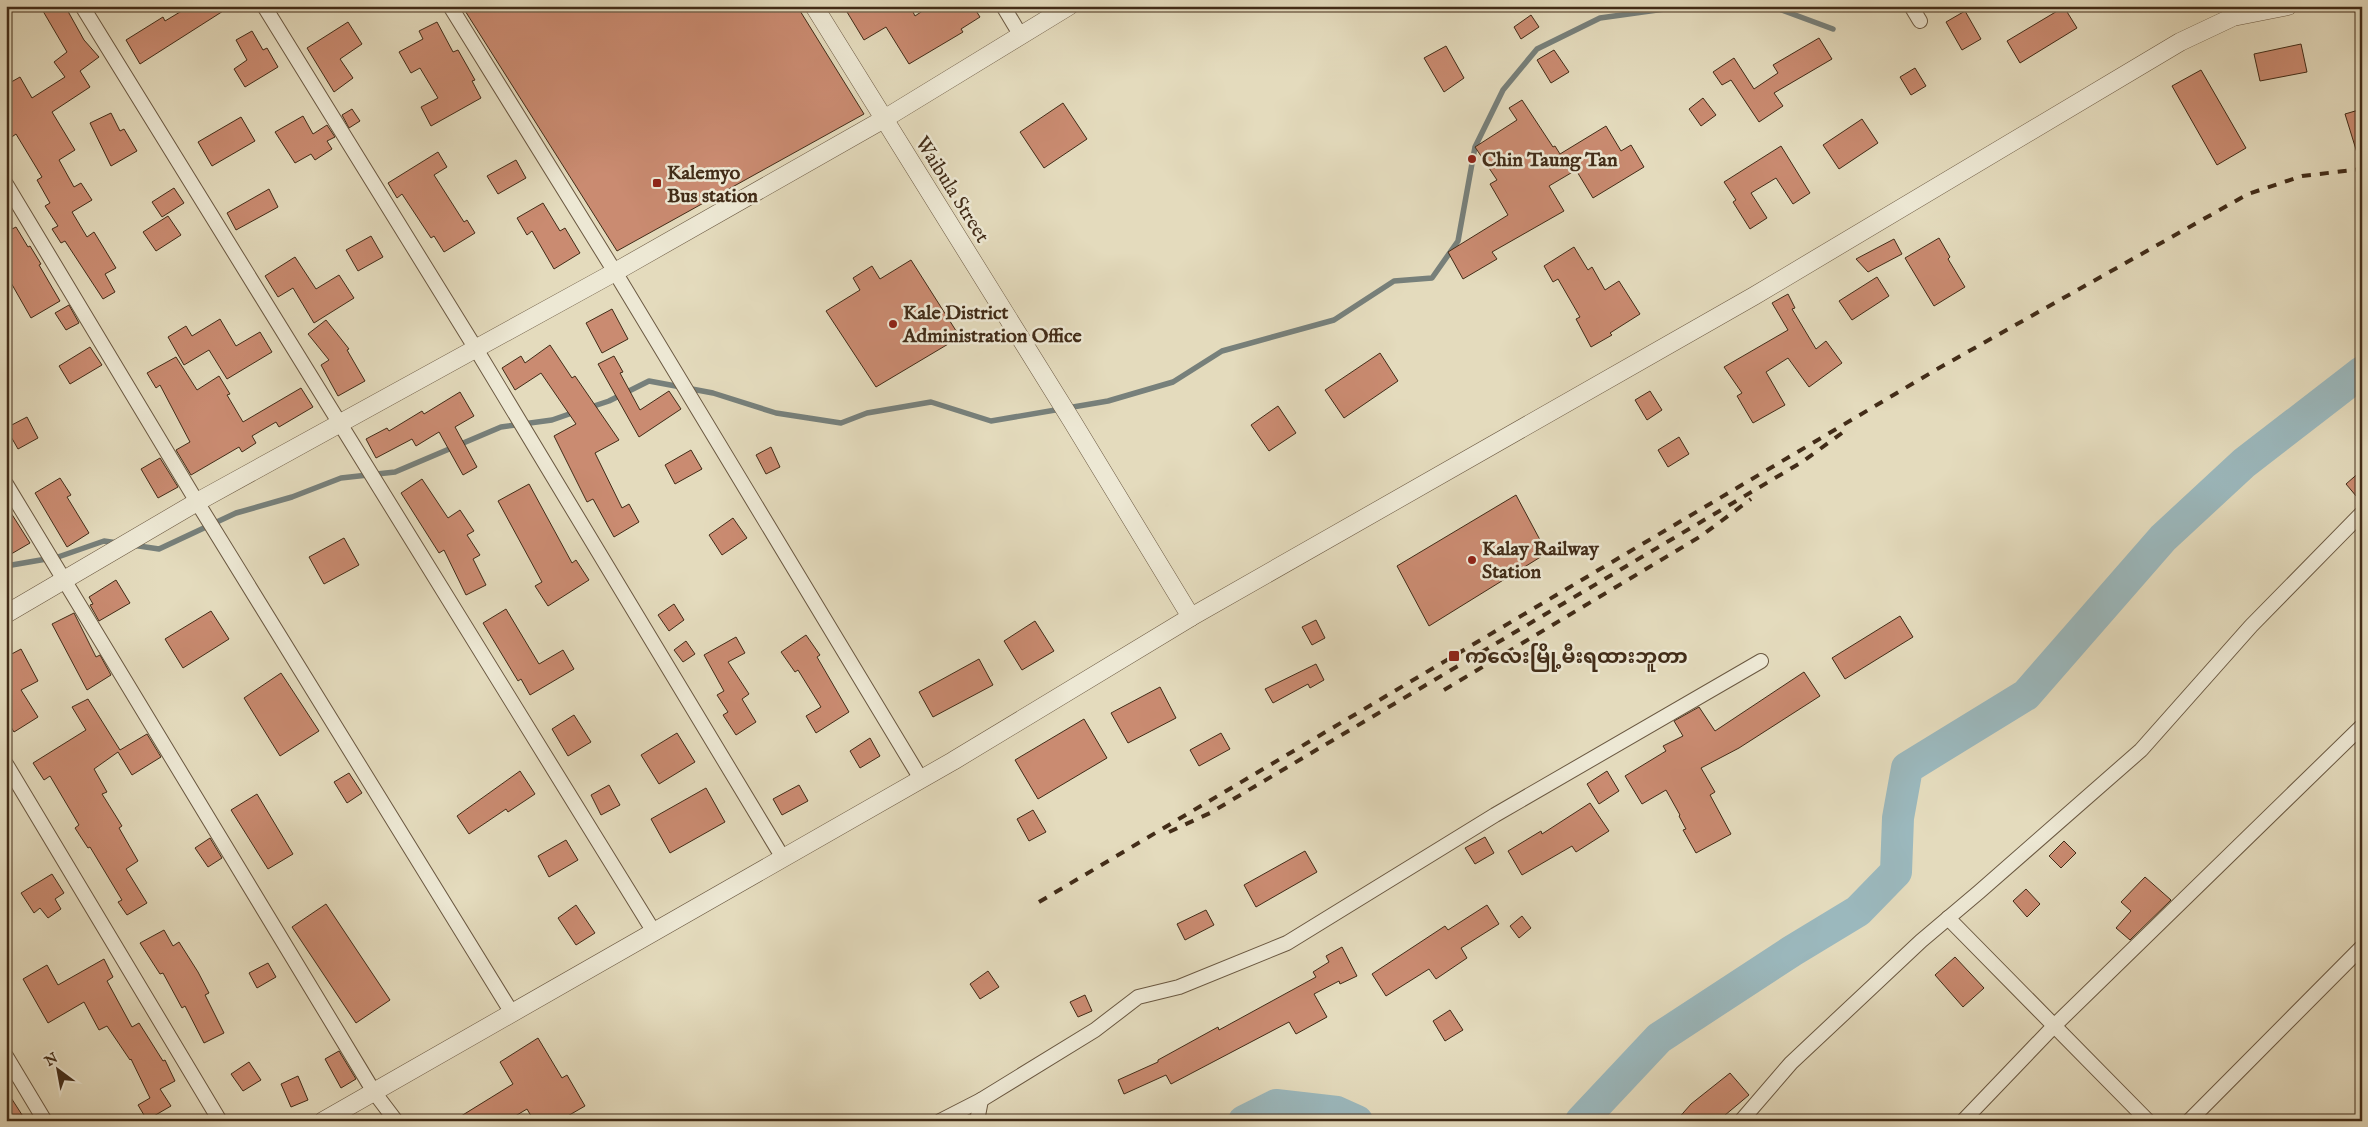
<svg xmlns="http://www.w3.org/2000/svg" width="2368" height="1127" font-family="'IM FELL English','Noto Sans Myanmar',serif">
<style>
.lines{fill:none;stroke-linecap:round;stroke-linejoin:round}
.stream{stroke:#77807b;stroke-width:5.5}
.river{stroke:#9bb8bd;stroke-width:32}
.building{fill:#ca8b71;stroke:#422c18}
.minor-casing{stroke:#6a5841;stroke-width:16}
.tertiary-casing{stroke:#6a5841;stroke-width:19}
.minor{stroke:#ede8d4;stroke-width:14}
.tertiary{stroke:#ede8d4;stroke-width:18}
.rail{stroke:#422c18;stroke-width:4;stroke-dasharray:9 9;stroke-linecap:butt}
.poi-dot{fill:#8f2418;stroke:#ede8d4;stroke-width:2}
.labels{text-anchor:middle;stroke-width:5;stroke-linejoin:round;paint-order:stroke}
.poi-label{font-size:20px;font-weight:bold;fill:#422c18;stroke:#ede8d4;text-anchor:start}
.street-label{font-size:20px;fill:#422c18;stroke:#ede8d4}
</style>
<rect width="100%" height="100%" fill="#e4dbbd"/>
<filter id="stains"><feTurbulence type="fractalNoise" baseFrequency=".004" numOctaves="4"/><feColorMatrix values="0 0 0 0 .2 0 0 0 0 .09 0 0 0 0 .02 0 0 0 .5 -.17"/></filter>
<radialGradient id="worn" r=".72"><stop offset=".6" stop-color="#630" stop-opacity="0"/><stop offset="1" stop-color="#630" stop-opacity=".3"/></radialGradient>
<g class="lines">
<g class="stream">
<path d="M1771,6l62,23"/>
<path d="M588,408l21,-7 40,-20 64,12 63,20 65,10 26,-10 64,-11 60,19 117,-20 65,-19 49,-31 112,-31 60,-39 38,-3 26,-37 17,-94 28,-57 34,-41 63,-31 86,-12"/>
<path d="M132,545l27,4 77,-36 56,-16 49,-19 54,-6 106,-45 51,-7 23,-8"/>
<path d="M6,566l52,-9 46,-16 14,2"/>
</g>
<g class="river">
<path d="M1244,1121l32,-16 61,7 20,9"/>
<path d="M1581,1121l78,-83 133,-87 66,-40 38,-39 2,-54 9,-50 119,-73 137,-157 81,-75 118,-91"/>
</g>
</g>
<g class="building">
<path d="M40,6h25l19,34 15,17 -19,14 10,16 -38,25 23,38 -16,10 15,27 7,-4 11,17 -20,12 15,25 7,-5 22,36 -11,6 10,18 -12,7 -38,-58 -4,2 -9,-14 6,-3 -13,-20 5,-3 -13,-23 5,-3 -26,-43 -10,7v-56l14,-8 12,21 33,-21 -11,-15 13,-10z"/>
<path d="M190,6h41l-91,58 -14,-24 37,-23 2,4z"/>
<path d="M462,6h335l67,108 -247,137z"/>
<path d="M856,6h54l5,10 15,-10h43l7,11 -19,12 2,3 -54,32 -23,-37 -22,13 -17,-28z"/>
<path d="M2064,7l13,21 -57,35 -13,-22z"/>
<path d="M1965,11l16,28 -19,11 -16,-28z"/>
<path d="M1531,15l8,12 -18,12 -7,-12z"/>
<path d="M348,22l14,22 -22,15 13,19 -19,14 -27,-44z"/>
<path d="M437,22l16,30 5,-2 17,30 -3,1 9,17 -50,28 -10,-19 17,-9 -18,-30 -9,5 -12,-21 24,-13 -4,-8z"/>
<path d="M252,31l11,19 4,-2 11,19 -33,20 -11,-18 13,-9 -11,-20z"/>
<path d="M1819,38l13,21 -58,34 9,13 -24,16 -28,-42 -9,5 -9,-13 21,-14 20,31 24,-16 -5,-8z"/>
<path d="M2301,44l6,28 -47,9 -6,-27z"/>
<path d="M1446,46l18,32 -20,14 -20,-34z"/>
<path d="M1554,50l15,22 -18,11 -14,-23z"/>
<path d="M1915,68l11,18 -15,9 -11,-18z"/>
<path d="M2201,70l45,78 -29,17 -45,-79z"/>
<path d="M1703,98l13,17 -15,11 -12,-17z"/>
<path d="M1522,100l31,47 2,-1 5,8 46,-28 15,25 10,-6 13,22 -51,31 -17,-28 -27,16 15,25 -72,41 5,7 -34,20 -15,-27 60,-37 -18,-31 7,-4 -22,-33 42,-27 -8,-12z"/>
<path d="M1063,103l24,36 -43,29 -24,-36z"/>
<path d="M352,109l8,12 -11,7 -7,-13z"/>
<path d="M2362,109v47h-4l-13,-42z"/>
<path d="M111,113l9,18 4,-2 13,22 -26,15 -21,-43z"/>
<path d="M303,116l10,18 14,-9 8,12 -8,4 5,8 -17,11 -4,-6 -16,9 -20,-31z"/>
<path d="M241,117l14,24 -43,25 -14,-24z"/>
<path d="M1862,119l16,24 -39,26 -16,-24z"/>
<path d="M1781,146l29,47 -17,11 -17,-26 -25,15 16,25 -17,11 -17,-27 3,-2 -12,-18z"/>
<path d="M438,152l9,15 -13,8 30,47 3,-2 8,13 -31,19 -10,-16 -3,2 -29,-44 -5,4 -9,-15z"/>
<path d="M516,160l10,18 -28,16 -11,-18z"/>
<path d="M174,188l10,15 -22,14 -10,-15z"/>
<path d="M269,189l9,18 -42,23 -9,-17z"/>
<path d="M543,203l17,28 5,-3 15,25 -26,16 -22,-38 -5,4 -10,-17z"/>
<path d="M168,216l13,19 -25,16 -13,-19z"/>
<path d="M16,227l12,20 2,-1 11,18 -2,1 21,36 -29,17 -25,-44v-42z"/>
<path d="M371,236l12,21 -25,14 -12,-21z"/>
<path d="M1939,238l11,19 -2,2 17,28 -31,19 -29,-48z"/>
<path d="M1894,239l8,15 -34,18 -12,-13z"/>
<path d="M1574,247l14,23 4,-3 13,23 14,-9 21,33 -30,19 2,2 -21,12 -15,-28 4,-2 -22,-38 -5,3 -9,-16z"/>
<path d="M295,257l21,32 23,-14 15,23 -40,25 -21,-35 -15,9 -13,-21z"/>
<path d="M911,260l49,77 -84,50 -50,-76 34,-21 -7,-12 19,-12 8,13z"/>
<path d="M1877,277l12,19 -37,24 -13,-19z"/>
<path d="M1788,294l7,14 -3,1 24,40 10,-8 16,22 -33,24 -21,-29 -22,14 19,33 -32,18 -16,-27 5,-3 -18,-26 64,-37 -16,-27z"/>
<path d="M69,305l10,18 -13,7 -11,-17z"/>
<path d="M612,309l16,30 -26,14 -16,-30z"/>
<path d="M220,319l16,27 24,-14 12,20 -45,27 -18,-29 -25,15 -16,-28 18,-11 6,10z"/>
<path d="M326,320l23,29 -2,1 18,31 -27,15 -17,-31 8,-5 -21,-26z"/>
<path d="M550,345l22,33 3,-2 44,64 -24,13 27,55 7,-4 10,18 -25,15 -21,-38 -6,3 -33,-66 22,-12 -35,-51 -26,17 -13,-22 19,-12 4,7z"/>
<path d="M90,347l12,18 -32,19 -11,-18z"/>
<path d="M1380,353l18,28 -54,37 -19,-28z"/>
<path d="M614,356l9,16 -3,1 20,37 29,-19 12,18 -42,28 -41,-73z"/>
<path d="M176,357l21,33 22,-14 11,18 -3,1 16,27 58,-34 12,19 -34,20 -3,-5 -24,14 4,7 -14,9 -3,-5 -48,28 -15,-25 14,-8 -30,-57 -4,3 -9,-15z"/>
<path d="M1650,391l12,19 -15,10 -12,-20z"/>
<path d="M460,392l14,24 -19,11 22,40 -14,8 -24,-43 -23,14 -4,-7 -36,19 -10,-19 21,-11 2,3 33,-20 2,3z"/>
<path d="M1278,406l18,27 -27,18 -18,-26z"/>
<path d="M27,417l11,21 -20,11 -12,-21z"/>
<path d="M1679,437l10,17 -21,13 -10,-17z"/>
<path d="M771,447l9,20 -14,7 -10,-19z"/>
<path d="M691,450l11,19 -27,15 -10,-19z"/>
<path d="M160,458l18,29 -20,11 -17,-29z"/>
<path d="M2362,470v33l-16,-19z"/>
<path d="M60,478l11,17 -4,2 22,36 -22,14 -32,-54z"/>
<path d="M422,479l26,39 12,-8 14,21 -7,4 13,20 -7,4 13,26 -20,10 -22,-45 -5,3 -38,-60z"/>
<path d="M529,484l43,79 4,-3 13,20 -41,26 -13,-20 7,-4 -44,-81z"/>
<path d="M1516,495l31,58 -118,73 -32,-60z"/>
<path d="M6,505l24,38 -24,14z"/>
<path d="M733,518l14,20 -25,17 -13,-20z"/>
<path d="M344,538l15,27 -35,19 -15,-27z"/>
<path d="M116,580l14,23 -31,18 -9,-16 3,-1 -4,-7z"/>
<path d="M674,604l10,16 -15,11 -11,-16z"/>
<path d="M506,609l33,55 24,-14 11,19 -44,26 -9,-16 -3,2 -35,-58z"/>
<path d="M211,611l18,28 -46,29 -18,-29z"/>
<path d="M74,613l22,44 4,-2 11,20 -24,15 -35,-66z"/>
<path d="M1900,616l13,21 -68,42 -13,-21z"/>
<path d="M1316,620l9,18 -13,7 -10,-18z"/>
<path d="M1035,621l19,30 -32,19 -18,-29z"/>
<path d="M806,635l14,20 -3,2 32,55 -33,21 -10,-17 15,-9 -23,-37 -3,2 -14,-20z"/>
<path d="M736,637l9,16 -17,9 21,32 -7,5 14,23 -20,13 -13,-20 5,-3 -11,-17 7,-4 -20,-36z"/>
<path d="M686,641l9,13 -12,8 -9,-12z"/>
<path d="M21,649l17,32 -17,9 17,27 -24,15 -8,-13v-62z"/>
<path d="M979,659l14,26 -60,32 -14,-25z"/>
<path d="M1316,664l8,16 -14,8 -2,-4 -35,19 -8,-14z"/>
<path d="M1804,672l16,24 -81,52 -38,20 14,24 -5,3 21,39 -35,19 -13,-23 3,-1 -7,-13 1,-1 -14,-25 -24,14 -17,-28 41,-25 -3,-5 20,-10 -9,-15 25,-14 16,24z"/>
<path d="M281,673l38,58 -39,25 -36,-58z"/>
<path d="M1160,687l16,31 -48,25 -17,-30z"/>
<path d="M88,699l32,51 27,-16 14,23 -29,18 -14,-23 -24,17 13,23 -5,2 20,32 -3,2 19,33 -12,8 21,34 -20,12 -9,-13 4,-2 -32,-53 -2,1 -13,-20 4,-3 -29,-49 -6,4 -11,-17 53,-33 -14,-23z"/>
<path d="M574,715l17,27 -23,14 -16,-27z"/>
<path d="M1084,719l23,39 -69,41 -23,-39z"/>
<path d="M677,733l18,29 -36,22 -18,-29z"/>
<path d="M1221,733l9,16 -31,17 -9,-16z"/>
<path d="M870,738l10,18 -20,12 -10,-17z"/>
<path d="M520,771l15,23 -27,18 -2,-3 -37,25 -12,-18z"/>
<path d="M1607,771l12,20 -20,13 -12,-20z"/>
<path d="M349,773l13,20 -15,10 -13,-21z"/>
<path d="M609,785l11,20 -19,10 -10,-20z"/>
<path d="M799,785l9,16 -26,14 -9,-16z"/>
<path d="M706,788l19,34 -55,31 -19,-34z"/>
<path d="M257,794l36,60 -25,15 -37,-59z"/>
<path d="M1590,803l19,28 -33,21 -4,-6 -50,29 -14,-24 33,-20 1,3z"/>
<path d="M1033,810l13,22 -17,9 -12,-22z"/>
<path d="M1485,837l9,16 -19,11 -10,-16z"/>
<path d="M210,838l12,20 -14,9 -13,-19z"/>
<path d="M566,840l12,20 -29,17 -11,-21z"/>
<path d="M2064,841l12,12 -15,15 -12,-12z"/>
<path d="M1305,851l12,21 -61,35 -12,-22z"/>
<path d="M52,874l12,19 -9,6 6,10 -13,9 -8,-10 -6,5 -13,-20z"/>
<path d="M2145,877l26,23 -41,40 -14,-12 15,-17 -10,-9z"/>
<path d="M2026,889l14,15 -13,13 -14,-16z"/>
<path d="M326,904l64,96 -34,23 -64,-96z"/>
<path d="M576,905l19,28 -19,12 -18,-27z"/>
<path d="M1487,905l12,19 -38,24 6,10 -31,21 -7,-10 -43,27 -14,-22 73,-48 3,4z"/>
<path d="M1206,910l8,15 -29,15 -8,-16z"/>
<path d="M1522,916l9,12 -12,10 -9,-12z"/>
<path d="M164,930l9,16 6,-4 19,30 11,21 -4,2 19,38 -20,10 -19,-37 -3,2 -19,-35 -3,1 -20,-31z"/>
<path d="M1342,947l15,29 -17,8 -1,-3 -25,13 13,23 -31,17 -7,-12 -118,62 -5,-9 -42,19 -6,-14 40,-18v-2l60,-33 1,3 97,-53 -3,-5 16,-10 -3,-6z"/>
<path d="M1955,957l29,31 -21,19 -28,-32z"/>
<path d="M104,959l9,18 -6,4 25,46 7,-4 24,38 2,-1 10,21 -15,8 11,17 -24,14 -9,-15 12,-7 -19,-39 -1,1 -23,-34 -8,4 -15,-28 -36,21 -25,-44 24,-14 11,20z"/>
<path d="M268,963l8,14 -19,11 -8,-15z"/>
<path d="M988,971l11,16 -19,12 -10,-15z"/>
<path d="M1085,995l7,16 -14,6 -8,-15z"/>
<path d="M1450,1010l13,20 -18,11 -12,-20z"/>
<path d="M538,1038l24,40 5,-3 18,31 -26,15h-25l-7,-12 -20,12h-54l60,-37 -13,-22z"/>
<path d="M339,1051l17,28 -15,9 -16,-29z"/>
<path d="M249,1062l12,18 -18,11 -12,-17z"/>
<path d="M1730,1073l19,22 -31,26h-42l15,-17z"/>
<path d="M298,1076l10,24 -17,7 -10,-23z"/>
<path d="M6,1090l20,31h-20z"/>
</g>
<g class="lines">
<g class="minor-casing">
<g id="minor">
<path d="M82,6l572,926"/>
<path d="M264,6l212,343 307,509"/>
<path d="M450,6l165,266 306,507"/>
<path d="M1003,6l18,30"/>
<path d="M1911,6l9,15"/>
<path d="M6,184l191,318 315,511"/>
<path d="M6,484l368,608 22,29"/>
<path d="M6,764l214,357"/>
<path d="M1948,918l200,203"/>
<path d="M6,1056l39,65"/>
<path d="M940,1121l41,-21 114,-70 43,-33 41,-10 108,-44 208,-128 266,-154"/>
<path d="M977,1121l4,-21"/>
<path d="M1741,1121l50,-58 130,-122 58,-49 162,-142 110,-124 111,-113"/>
<path d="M1963,1121l92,-96 307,-299"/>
<path d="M2189,1121l173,-174"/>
</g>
</g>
<g class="tertiary-casing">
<g id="tertiary">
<path d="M6,614l191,-112 418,-230 269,-153 185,-113"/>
<path d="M1191,617l563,-321 426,-254 53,-25 55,-11"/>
<path d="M323,1121l630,-360 238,-144 -119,-196 -258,-415"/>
</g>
</g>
<use href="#minor" class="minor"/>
<use href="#tertiary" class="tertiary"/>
<g class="rail">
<path d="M1444,690l257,-154 50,-37"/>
<path d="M1169,832l41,-19 592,-351 40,-29"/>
<path d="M1039,902l900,-534 309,-174 54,-18 60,-7"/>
</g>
</g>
<g class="poi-dot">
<circle cx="1472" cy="159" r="5"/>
<rect x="652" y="178" width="10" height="10" rx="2.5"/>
<circle cx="893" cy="324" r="5"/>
<circle cx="1472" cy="560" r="5"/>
<rect x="1448" y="650" width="12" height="12" rx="2.5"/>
</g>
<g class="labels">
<g class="poi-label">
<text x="1482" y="166">Chin Taung Tan</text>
<text x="667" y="179">Kalemyo<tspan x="667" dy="23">Bus station</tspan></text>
<text x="903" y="319">Kale District<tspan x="903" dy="23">Administration Office</tspan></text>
<text x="1482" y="555">Kalay Railway<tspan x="1482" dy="23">Station</tspan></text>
<text x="1465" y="663">ကလေးမြို့မီးရထားဘူတာ</text>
</g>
<g class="street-label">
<text transform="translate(953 189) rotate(58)" y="7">Waibula Street</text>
</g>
</g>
<rect width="2368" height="1127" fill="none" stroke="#e4dbbd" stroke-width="25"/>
<rect x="8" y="8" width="2353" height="1112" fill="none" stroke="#422c18" stroke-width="2.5"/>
<rect x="12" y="12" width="2343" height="1102" fill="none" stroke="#422c18"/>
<g transform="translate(58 1070) rotate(328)" stroke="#ede8d4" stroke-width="4" paint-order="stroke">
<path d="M0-4L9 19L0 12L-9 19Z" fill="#422c18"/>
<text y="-8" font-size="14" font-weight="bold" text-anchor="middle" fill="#422c18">N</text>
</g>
<rect width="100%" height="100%" filter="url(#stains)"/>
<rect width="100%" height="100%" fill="url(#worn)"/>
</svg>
